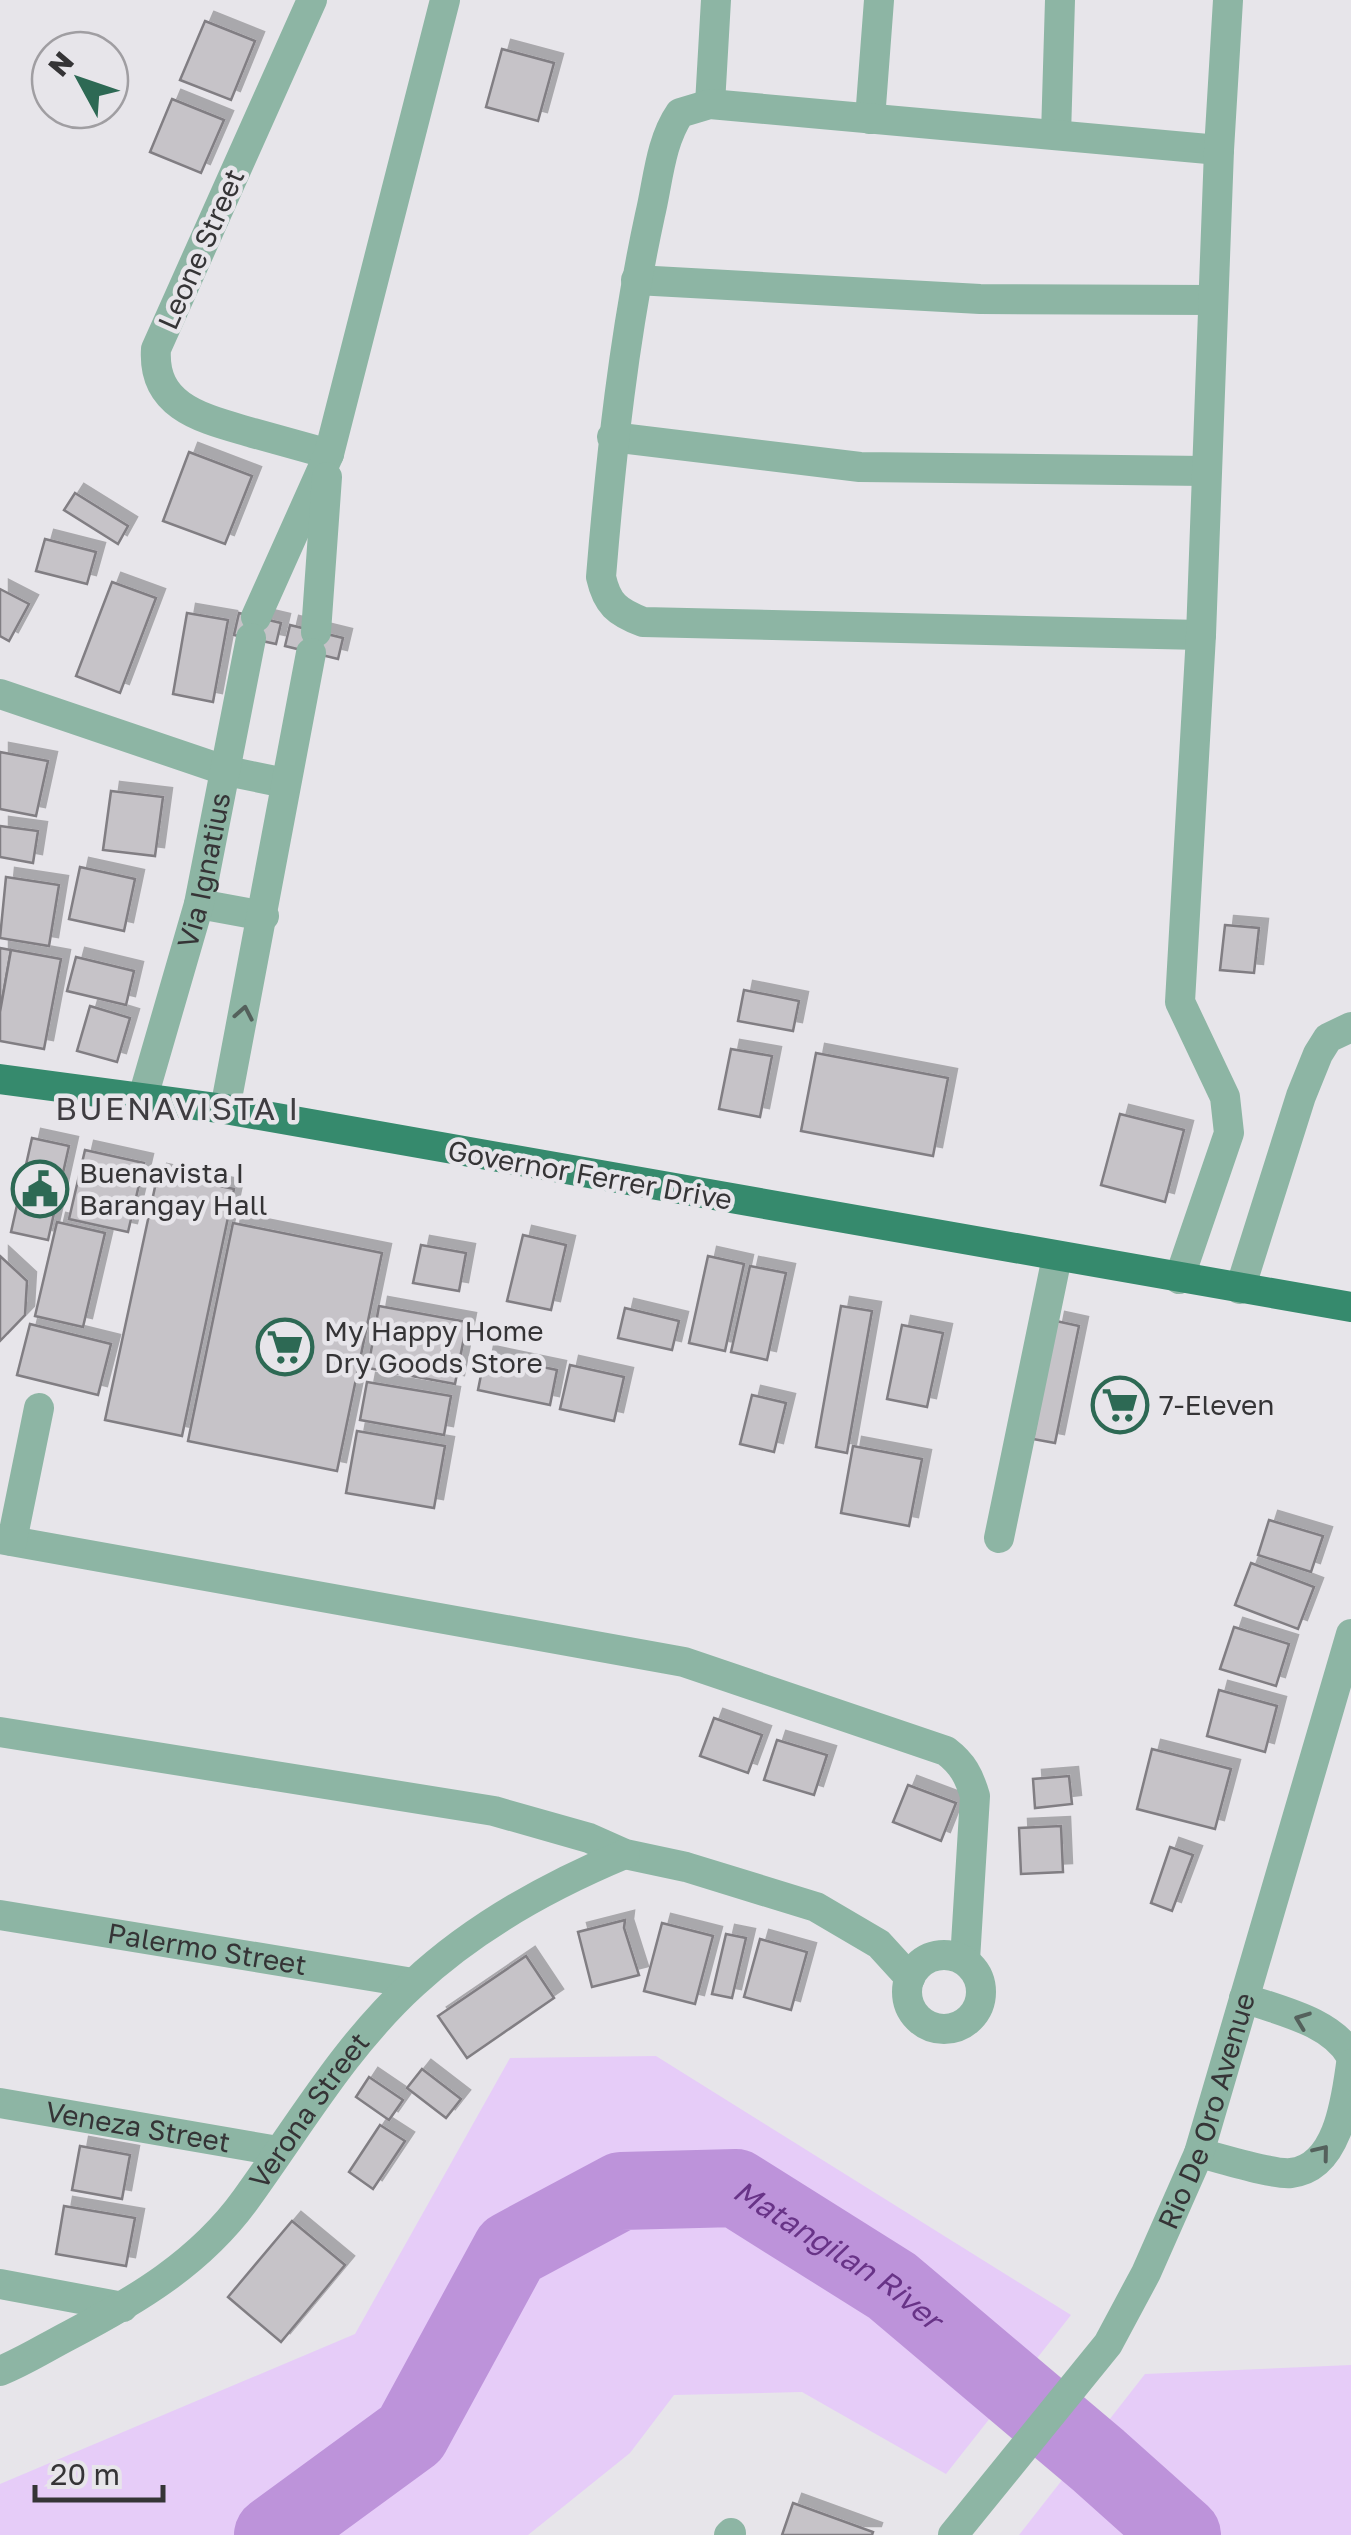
<svg xmlns="http://www.w3.org/2000/svg" width="1351" height="2535" font-family="'Golos Text',sans-serif">
<style>
.green{fill:#e6ccf8}
.lines{fill:none;stroke-linecap:round;stroke-linejoin:round}
.river{stroke:#bd93da;stroke-width:78}
.building{fill:#c6c3c8;stroke:#817e83;stroke-width:2.5;filter:url(#shadow)}
.minor{stroke:#8db5a4;stroke-width:30}
.major{stroke:#368a6d;stroke-width:30}
.oneway{stroke:#54615c}
.labels{text-anchor:middle;stroke-width:9;stroke-linejoin:round;paint-order:stroke}
.street-label{font-size:28px;fill:#353436;stroke:#e7e5ea}
.poi-label{font-size:28px;fill:#353436;stroke:#e7e5ea;text-anchor:start}
.water-label{font-size:30px;font-style:italic;fill:#683387;stroke:#e7e5ea}
.quarter-label{font-size:32px;letter-spacing:2.5px;fill:#3f3d41;stroke:#e7e5ea}
</style>
<defs>
<filter id="shadow"><feDropShadow dx="9" dy="-9" stdDeviation="0" flood-color="#0004"/></filter>
</defs>
<rect width="100%" height="100%" fill="#e7e5ea"/>
<g class="green">
<path d="M656,2056l415,259 -125,159 -144,-82 -128,3 -44,58 -102,82h-528v-51l355,-150 155,-276z"/>
<path d="M1351,2365v170h-332l126,-161z"/>
</g>
<g class="lines">
<path class="river" id="s1" d="M273,2535l138,-101 100,-184 110,-59 115,-3 156,98 206,174 84,75"/>
</g>
<g class="building">
<path d="M205,21l50,20 -24,59 -51,-20z"/>
<path d="M502,49l52,14 -16,58 -52,-14z"/>
<path d="M172,99l52,21 -23,53 -51,-21z"/>
<path d="M189,452l63,24 -27,68 -62,-23z"/>
<path d="M75,493l53,33 -10,18 -54,-34z"/>
<path d="M45,539l51,13 -9,32 -51,-13z"/>
<path d="M112,582l44,16 -36,95 -44,-17z"/>
<path d="M0,589l29,15 -20,37 -9,-5z"/>
<path d="M187,613l41,7 -15,82 -40,-8z"/>
<path d="M239,613l42,10 -5,21 -42,-9z"/>
<path d="M290,625l53,13 -5,21 -53,-13z"/>
<path d="M0,752l48,9 -12,55 -36,-7z"/>
<path d="M111,791l52,6 -8,59 -52,-6z"/>
<path d="M0,826l38,5 -5,32 -33,-6z"/>
<path d="M80,867l55,12 -11,52 -55,-12z"/>
<path d="M6,877l53,8 -10,61 -49,-8z"/>
<path d="M1225,925l34,3 -5,45 -34,-3z"/>
<path d="M0,948l11,2 -11,62z"/>
<path d="M11,950l50,9 -17,90 -44,-8v-29z"/>
<path d="M76,957l58,14 -8,34 -59,-14z"/>
<path d="M744,990l55,11 -6,30 -55,-10z"/>
<path d="M90,1006l40,12 -13,44 -40,-11z"/>
<path d="M731,1049l41,7 -12,61 -41,-8z"/>
<path d="M816,1053l132,25 -15,78 -132,-25z"/>
<path d="M1120,1114l64,16 -19,72 -64,-17z"/>
<path d="M32,1138l37,8 -21,94 -37,-8z"/>
<path d="M85,1150l59,13 -16,69 -59,-13z"/>
<path d="M158,1173l76,16 -52,247 -77,-16z"/>
<path d="M57,1222l48,11 -22,94 -48,-11z"/>
<path d="M233,1223l149,30 -45,218 -149,-30z"/>
<path d="M523,1235l43,10 -15,65 -44,-9z"/>
<path d="M421,1245l45,8 -7,38 -46,-8z"/>
<path d="M0,1256l27,25 -2,34 -25,26z"/>
<path d="M708,1256l36,8 -19,87 -36,-8z"/>
<path d="M750,1266l36,7 -19,87 -36,-8z"/>
<path d="M379,1306l88,16 -12,62 -87,-16z"/>
<path d="M841,1306l31,5 -25,142 -31,-6z"/>
<path d="M625,1308l54,13 -7,29 -54,-12z"/>
<path d="M1056,1321l23,5 -24,117 -22,-4z"/>
<path d="M30,1324l81,20 -13,51 -81,-20z"/>
<path d="M902,1325l41,8 -16,74 -40,-8z"/>
<path d="M485,1355l72,15 -7,35 -72,-15z"/>
<path d="M570,1365l54,12 -10,44 -54,-12z"/>
<path d="M367,1382l84,14 -7,39 -84,-15z"/>
<path d="M752,1395l34,8 -12,49 -34,-8z"/>
<path d="M357,1431l88,15 -11,62 -88,-15z"/>
<path d="M853,1446l69,13 -13,67 -68,-13z"/>
<path d="M1269,1520l54,16 -12,36 -53,-17z"/>
<path d="M1251,1563l63,24 -16,42 -63,-24z"/>
<path d="M1234,1627l55,17 -13,42 -56,-17z"/>
<path d="M1219,1690l58,16 -12,46 -58,-16z"/>
<path d="M714,1718l48,17 -14,38 -48,-17z"/>
<path d="M777,1740l50,15 -13,40 -50,-15z"/>
<path d="M1152,1749l79,20 -16,60 -78,-20z"/>
<path d="M1069,1776l3,28 -37,4 -2,-29z"/>
<path d="M908,1785l48,18 -15,38 -48,-19z"/>
<path d="M1061,1826l2,46 -42,2 -2,-46z"/>
<path d="M1170,1847l23,8 -21,56 -21,-8z"/>
<path d="M625,1920l-1,8 15,47 -47,12 -14,-55z"/>
<path d="M662,1923l51,13 -18,68 -51,-13z"/>
<path d="M726,1934l20,4 -14,60 -20,-4z"/>
<path d="M760,1939l47,13 -16,58 -47,-13z"/>
<path d="M526,1956l28,42 -87,60 -29,-42z"/>
<path d="M422,2069l39,30 -15,19 -39,-30z"/>
<path d="M369,2077l34,23 -14,20 -33,-23z"/>
<path d="M380,2125l25,16 -32,48 -24,-17z"/>
<path d="M80,2146l50,9 -8,44 -50,-9z"/>
<path d="M64,2206l71,12 -9,48 -70,-12z"/>
<path d="M292,2221l53,44 -64,77 -53,-45z"/>
<path d="M793,2503l80,29 -1,3h-90z"/>
</g>
<g class="lines">
<g class="minor">
<path d="M312,0l-156,349c-4,60 50,70 97,84 25,7 50,14 76,21"/>
<path d="M710,104l6,-104"/>
<path d="M870,119l9,-119"/>
<path d="M1056,135l4,-135"/>
<path d="M636,280l344,19 233,1"/>
<path d="M612,437l248,30 345,4"/>
<path d="M256,617l73,-163 116,-454"/>
<path d="M316,632l11,-155"/>
<path d="M1201,635l-558,-13c-26,-10 -36,-18 -42,-45 10,-122 23,-242 49,-362 8,-33 10,-73 30,-102l30,-9 509,46"/>
<path d="M0,694l227,77 58,12"/>
<path d="M199,904l65,12"/>
<path id="s2" d="M143,1097l56,-193 52,-266"/>
<path d="M225,1109l86,-456"/>
<path d="M1179,1279l50,-146 -4,-36 -45,-95 21,-367 18,-485 9,-150"/>
<path d="M1240,1289l61,-193 17,-42 10,-16 23,-11"/>
<path d="M999,1538l58,-281"/>
<path d="M0,1539l684,123 262,89c17,13 23,25 29,45l-10,164"/>
<path d="M12,1541l27,-133"/>
<path d="M0,1732l494,79 95,27 36,16 61,13 130,40 63,37 31,34"/>
<path id="s3" d="M0,1915l413,68"/>
<circle cx="944" cy="1992" r="37"/>
<path d="M1244,1998c36,13 87,23 107,58"/>
<path id="s4" d="M0,2103l278,48"/>
<path d="M1199,2153c21,5 74,22 92,20 47,-5 55,-73 60,-109"/>
<path d="M0,2284l123,23"/>
<path id="s5" d="M0,2371c23,-9 45,-23 68,-35 67,-35 132,-73 178,-137 53,-73 99,-153 167,-215 61,-57 135,-98 212,-130"/>
<path d="M729,2535l2,-2"/>
<path id="s6" d="M953,2535l155,-191 38,-71 53,-120 152,-519"/>
</g>
<path class="major" d="M0,1079l225,30 1126,198"/>
</g>
<defs><path id="oneway-chevron" d="M-2-3.5L2.5 0L-2 3.5" fill="none" stroke-width="1.6" stroke-linecap="round" stroke-linejoin="round" transform="scale(2.5)"/></defs>
<g class="oneway">
<use href="#oneway-chevron" transform="translate(244 1013) rotate(-79)"/>
<use href="#oneway-chevron" transform="translate(1302 2020) rotate(-159)"/>
<use href="#oneway-chevron" transform="translate(1322 2152) rotate(-51)"/>
</g>
<defs>
<g id="civic-ring" transform="scale(2.875)"><circle r="9.5" fill="#e7e5ea" stroke="#2d6954" stroke-width="1.5"/><path d="M-.6-6.5H3V-4.5H.6V-3L4-1V1h2V6H-6V1h2V-1L-.6-3ZM-1.2 2.5V6h2.4V2.5Z" fill="#2d6954"/></g>
<g id="supermarket-ring" transform="scale(2.875)"><circle r="9.5" fill="#e7e5ea" stroke="#2d6954" stroke-width="1.5"/><path d="M-6-5.5h2.5l.6 2H6L4.5 2H-2.5L-4.4-4H-6ZM-1.5 3.2a1.3 1.3 0 1 0 .1 0ZM3 3.2a1.3 1.3 0 1 0 .1 0Z" fill="#2d6954"/></g>
</defs>
<g fill-rule="evenodd">
<use href="#civic-ring" x="40" y="1189"/>
<use href="#supermarket-ring" x="285" y="1347"/>
<use href="#supermarket-ring" x="1120" y="1405"/>
</g>
<g class="labels">
<g class="street-label">
<text transform="translate(201 249) rotate(-66)" y="10">Leone Street</text>
<text dy="10" stroke="none"><textPath href="#s2" startOffset="235">Via Ignatius</textPath></text>
<text transform="translate(590 1175) rotate(10)" y="10">Governor Ferrer Drive</text>
<text dy="10" stroke="none"><textPath href="#s3" startOffset="210">Palermo Street</textPath></text>
<text dy="10" stroke="none"><textPath href="#s5" startOffset="412">Verona Street</textPath></text>
<text dy="10" stroke="none"><textPath href="#s6" startOffset="500">Rio De Oro Avenue</textPath></text>
<text dy="10" stroke="none"><textPath href="#s4" startOffset="140">Veneza Street</textPath></text>
</g>
<g class="poi-label">
<text x="79" y="1183">Buenavista I<tspan x="79" dy="32">Barangay Hall</tspan></text>
<text x="324" y="1341">My Happy Home<tspan x="324" dy="32">Dry Goods Store</tspan></text>
<text x="1159" y="1415">7-Eleven</text>
</g>
<g class="water-label">
<text dy="10" stroke="none"><textPath href="#s1" startOffset="742">Matangilan River</textPath></text>
</g>
<g class="quarter-label">
<text x="178" y="1120">BUENAVISTA I</text>
</g>
</g>
<g transform="translate(80 80) rotate(310)"><circle r="48" fill="#e7e5ea" stroke="#a09ea2" stroke-width="2.5"/>
<path d="M0-8L18 38L0 25L-18 38Z" fill="#2d6954"/>
<text y="-15" font-size="28" font-weight="bold" text-anchor="middle" fill="#353436">N</text>
</g>
<path d="M35 2485v15h128v-15" fill="none" stroke="#353436" stroke-width="5"/>
<text x="50" y="2485" font-size="30" fill="#353436" stroke="#e7e5ea" stroke-width="8" paint-order="stroke">20 m</text>
</svg>
